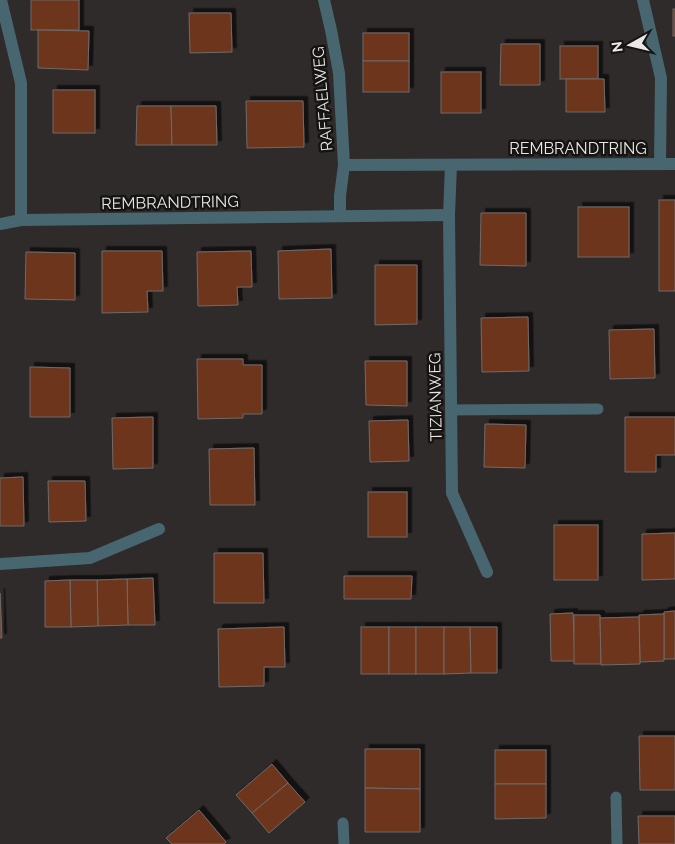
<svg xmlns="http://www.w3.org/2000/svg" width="675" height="844" font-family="Raleway,sans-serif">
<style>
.building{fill:#6c351c;stroke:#6f6b69;filter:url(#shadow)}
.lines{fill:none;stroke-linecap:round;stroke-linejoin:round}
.service{stroke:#47666f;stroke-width:11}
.minor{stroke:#47666f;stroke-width:12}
.labels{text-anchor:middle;stroke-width:5;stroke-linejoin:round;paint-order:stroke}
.street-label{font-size:16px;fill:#eae7e6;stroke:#151413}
</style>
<defs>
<filter id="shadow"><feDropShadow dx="4.5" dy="-4.5" stdDeviation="0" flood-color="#0009"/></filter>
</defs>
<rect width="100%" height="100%" fill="#2f2b2a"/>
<g class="building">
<rect x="31" y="0" width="48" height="30"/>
<rect x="673" y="9" width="2" height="27"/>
<path d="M189,13h42l1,39 -42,1z"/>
<path d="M38,30l51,1 -1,39 -50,-2z"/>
<rect x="363" y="33" width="46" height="28"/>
<path d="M501,44h39v41h-40z"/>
<rect x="560" y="46" width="38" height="33"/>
<rect x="363" y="61" width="46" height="31"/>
<rect x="441" y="72" width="40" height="41"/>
<path d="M566,79h38l1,33h-39z"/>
<rect x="53" y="90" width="42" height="43"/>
<path d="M246,101h57l1,46 -57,1z"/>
<path d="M137,106h34l1,39h-36z"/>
<path d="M171,106h45l1,39h-45z"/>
<rect x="659" y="200" width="16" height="91"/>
<rect x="578" y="207" width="51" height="50"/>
<path d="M481,213h45v53l-46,-1z"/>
<path d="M331,249l1,49 -53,1 -1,-48z"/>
<path d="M102,251h60l1,40h-16l1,21 -46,1z"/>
<path d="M251,251l1,36h-15l1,18 -40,1 -1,-54z"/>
<path d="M26,252l49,1v47l-50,-1z"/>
<path d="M375,265h42v59l-42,1z"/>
<path d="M528,317l1,54 -47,1 -1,-54z"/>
<path d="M654,329l1,49 -45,1 -1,-49z"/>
<path d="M197,359h46v6h19v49h-19v4l-45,1z"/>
<path d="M365,361h42v45l-41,-1z"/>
<path d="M30,367l40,1v49h-40z"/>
<path d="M153,417v51l-40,1 -1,-51z"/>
<path d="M625,417h50v38h-19v17h-31z"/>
<path d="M408,420l1,41 -39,1 -1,-41z"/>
<path d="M485,424l41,1 -1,43 -41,-1z"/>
<path d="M254,448l1,57h-45l-1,-56z"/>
<path d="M23,477l1,49h-24v-48z"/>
<path d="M48,481h37l1,40 -37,1z"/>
<rect x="368" y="492" width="39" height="45"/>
<rect x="554" y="525" width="44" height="55"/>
<path d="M675,533v46l-33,1v-46z"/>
<path d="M214,553h49l1,50h-50z"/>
<path d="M344,576h68l-1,23h-67z"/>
<path d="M153,578l2,47h-27l-1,-46z"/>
<path d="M127,579l1,46 -30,1 -1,-46z"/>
<path d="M70,580h27l1,46 -27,1z"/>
<path d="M70,580l1,47h-26v-46z"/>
<path d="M0,593l2,45h-2z"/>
<path d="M675,611v48h-11v-47z"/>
<path d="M573,613l2,48h-24l-1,-47z"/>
<path d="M664,614v47l-24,1 -1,-47z"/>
<path d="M574,615h26l1,49h-27z"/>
<path d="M639,617l1,47 -39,1 -1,-47z"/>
<path d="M284,627l1,40h-21v19l-45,1 -1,-58z"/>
<rect x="361" y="627" width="28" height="47"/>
<rect x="389" y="627" width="27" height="47"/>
<rect x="416" y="627" width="28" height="47"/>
<path d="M444,627h26l1,46 -27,1z"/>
<path d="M470,627h27v46h-26z"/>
<path d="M639,736h36v54h-35z"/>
<path d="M365,749h55v40l-55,-1z"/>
<rect x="495" y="750" width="51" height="34"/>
<path d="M272,764l16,19 -36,30 -16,-18z"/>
<path d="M288,783l17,19 -36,31 -17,-20z"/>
<path d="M495,784h51v34l-51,1z"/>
<path d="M365,788l55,1v43h-55z"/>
<path d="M199,810l27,32 -2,2h-52l-6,-6z"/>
<path d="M638,816h37v28h-36z"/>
</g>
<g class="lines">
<g class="service">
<path d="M451,410l147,-1"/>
<path d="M616,797l1,47"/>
<path d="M343,823l1,21"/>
</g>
<g class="minor">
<path d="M1,0l20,83v137"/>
<path d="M324,0l7,30 8,43 5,92 -4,31v20"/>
<path d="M643,0l18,78 -1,86"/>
<path d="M344,165l331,-1"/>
<path d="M451,165l-2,50 3,278 35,79"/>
<path d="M0,224l21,-4 428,-5"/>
<path d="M0,564l90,-6 69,-29"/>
</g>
</g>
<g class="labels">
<g class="street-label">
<text transform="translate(322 99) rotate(-95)" y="6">RAFFAELWEG</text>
<text x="578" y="154">REMBRANDTRING</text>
<text transform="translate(170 202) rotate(-1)" y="6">REMBRANDTRING</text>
<text transform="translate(435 397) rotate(-91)" y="6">TIZIANWEG</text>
</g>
</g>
<g transform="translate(630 45) rotate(262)" stroke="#151413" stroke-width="4" paint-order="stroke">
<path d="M0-4L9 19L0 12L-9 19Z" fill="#eae7e6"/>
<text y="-8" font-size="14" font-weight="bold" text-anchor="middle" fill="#eae7e6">N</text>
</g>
</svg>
